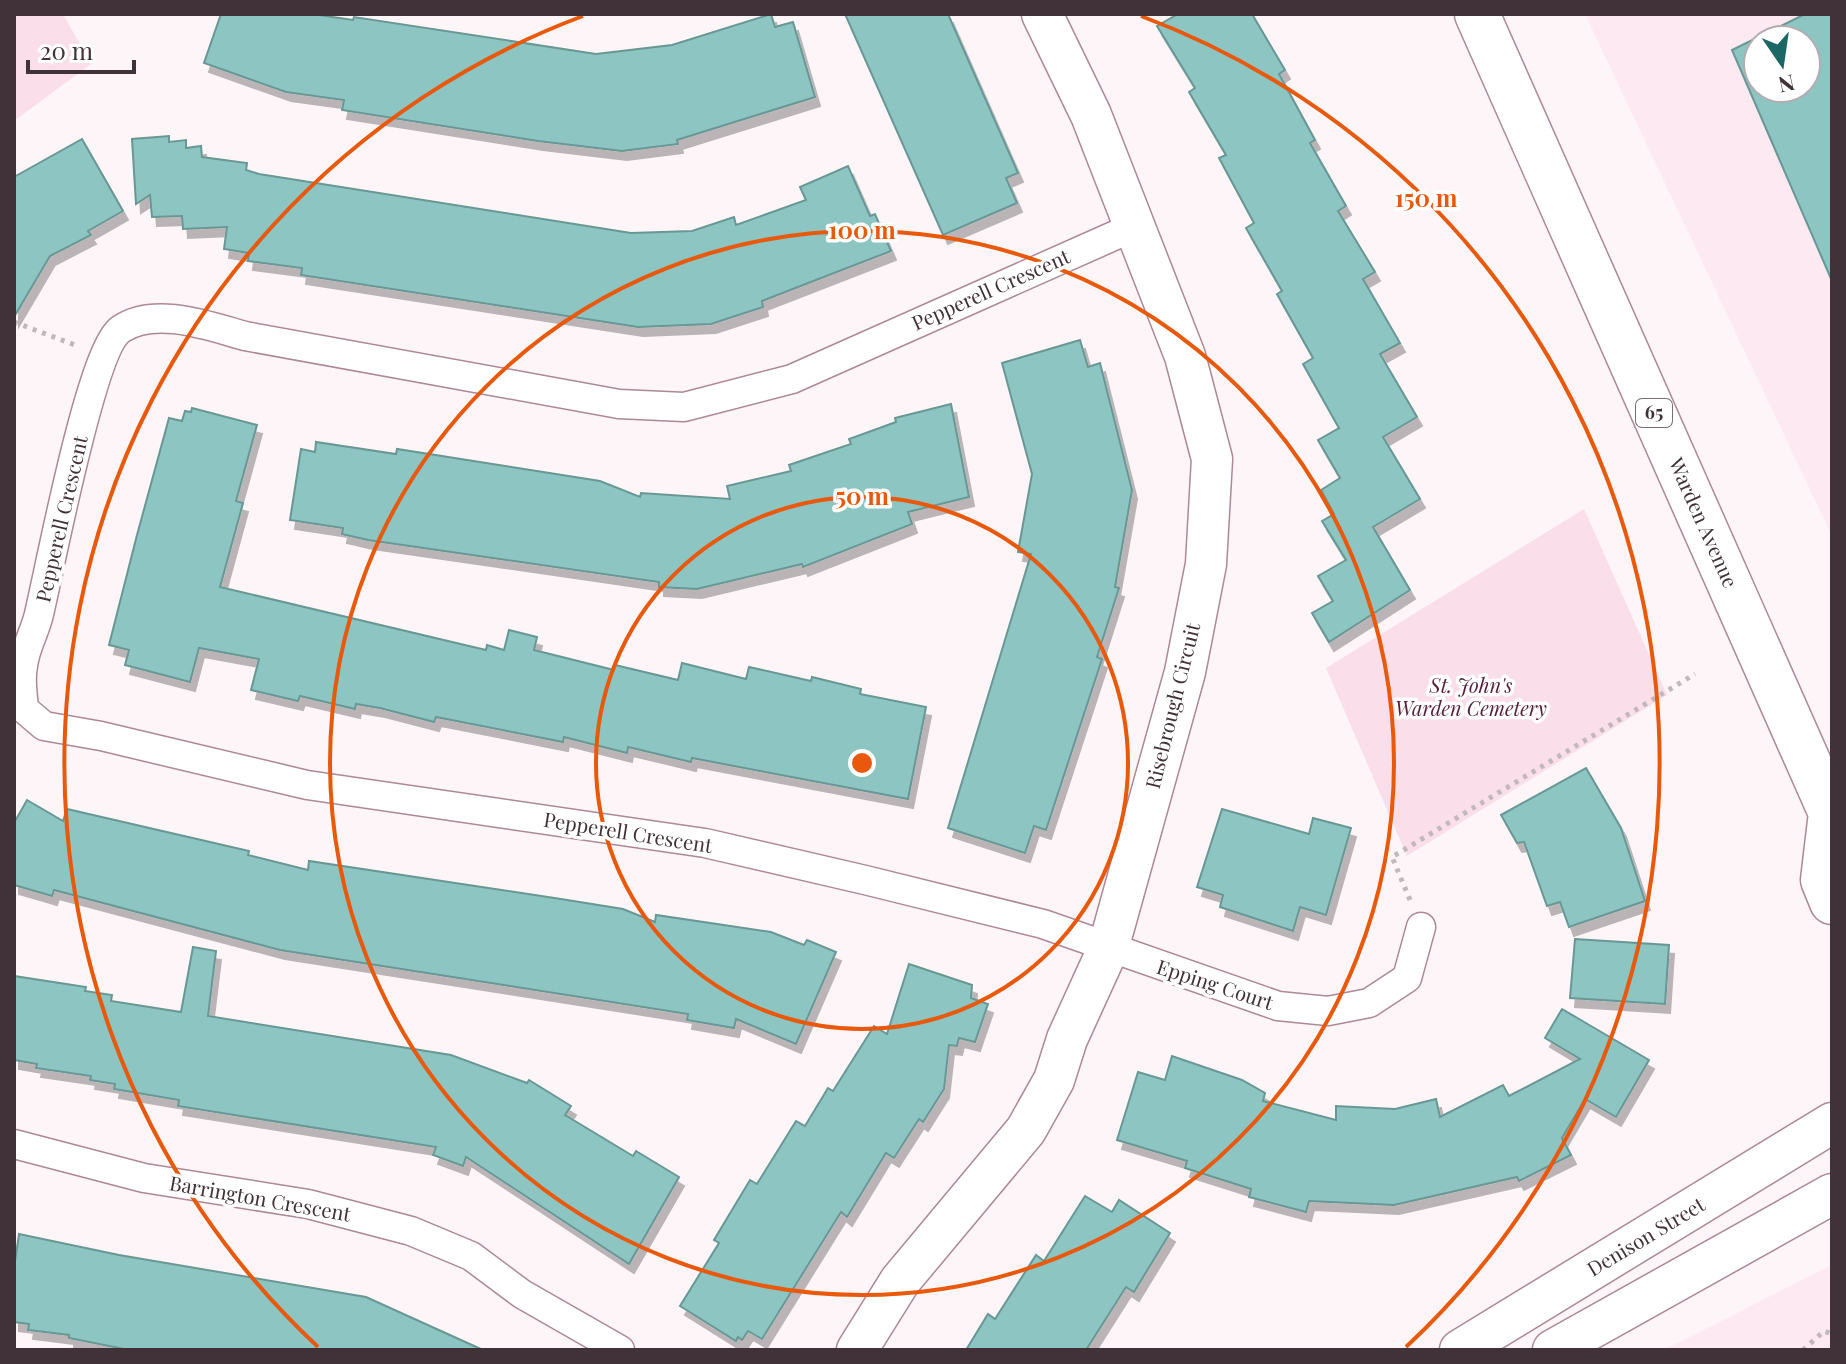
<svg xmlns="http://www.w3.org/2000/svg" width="1846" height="1364" font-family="'Playfair Display',serif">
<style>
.built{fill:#fde9f2;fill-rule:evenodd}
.green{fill:#fadee9}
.building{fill:#8cc5c2;stroke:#699794;stroke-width:2;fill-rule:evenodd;filter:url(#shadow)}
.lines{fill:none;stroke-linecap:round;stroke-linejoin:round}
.street-casing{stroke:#ad8898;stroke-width:31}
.secondary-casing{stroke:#ad8898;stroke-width:43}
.primary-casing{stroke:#ad8898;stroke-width:47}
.path{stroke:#c2b8bc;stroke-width:5;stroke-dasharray:4 6;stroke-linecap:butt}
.street{stroke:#fff;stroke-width:28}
.secondary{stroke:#fff;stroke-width:40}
.primary{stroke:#fff;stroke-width:44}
.ring{fill:none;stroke:#e8590c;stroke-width:4}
.labels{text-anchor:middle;stroke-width:7;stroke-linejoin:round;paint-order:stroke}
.shield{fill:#fff;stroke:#7a6f74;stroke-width:2}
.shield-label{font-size:18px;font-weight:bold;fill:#413138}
.street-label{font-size:20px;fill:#413138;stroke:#fff}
.park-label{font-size:20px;font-style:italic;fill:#541e3a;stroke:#fff}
.centre{fill:#e8590c;stroke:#fff;stroke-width:4}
.ring-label{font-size:24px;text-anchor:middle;font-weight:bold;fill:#e8590c;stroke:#fff;stroke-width:7;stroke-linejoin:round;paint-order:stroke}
</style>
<defs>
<filter id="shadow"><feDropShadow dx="5" dy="9" stdDeviation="0" flood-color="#0004"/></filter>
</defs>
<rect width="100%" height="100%" fill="#fdf5f8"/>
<g class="built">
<path d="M1585,14h247v522zM1758,40h48v48h-48z"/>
<path d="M1832,1265v85h-168z"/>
</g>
<g class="green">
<path d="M14,14h49l28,50 -77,57z"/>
<path d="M1584,509l83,186 -260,161 -81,-188z"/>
</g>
<g class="building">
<path d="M221,14h91l41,6 1,-3 242,37 76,-9 99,-31 4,13 18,-5 22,75 -138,43 1,4 -56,7 -84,-10 -196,-31 2,-10 -58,-8 -82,-29z"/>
<path d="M845,14h103l70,159 -12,5 11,25 -74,32z"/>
<path d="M1178,14h74l33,56 -6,4 36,66 -5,3 36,63 -8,5 37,61 -12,7 37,64 -20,11 37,63 -34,20 37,62 -47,28 37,63 -81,52 -17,-29 21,-12 -15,-25 28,-16 -24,-39 12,-7 -13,-24 19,-12 -22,-38 21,-12 -36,-64 10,-6 -36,-64 5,-3 -36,-63 8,-5 -35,-65 7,-3 -37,-63 6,-4 -38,-62z"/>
<path d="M1805,14h27v267l-100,-231zM1758,40h48v48h-48z"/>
<path d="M169,136v6l17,-2v8l15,-2 1,11 45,6 -1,7 13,4 372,59 61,-2 42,-14 2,8 70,-25 -6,-13 48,-21 22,50 5,-2 16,37 -129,50 1,6 -52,17 -73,3 -337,-52 1,-7 -54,-7 1,-8 -25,-4 3,-22 -44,2 -1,-13 -30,1 -2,-22 -14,9 -4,-65z"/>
<path d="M82,139l41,72 -35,20 3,4 -41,21 -36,61v-140z"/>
<path d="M1080,340l8,27 12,-4 32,127 -17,97 4,1 -22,69 5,2 -56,171 -12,-4 -9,27 -77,-25 83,-274 -13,-2 14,-78 -30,-111z"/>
<path d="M951,404l18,93 -61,15 4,12 -109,43 -1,-3 -105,25 -38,-2v-5l-291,-42 -26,-6 1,-6 -53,-8 11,-71 14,3 1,-10 80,12 1,-5 203,32 40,16 1,-4 89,6 -3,-13 64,-15 -2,-6 62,-21 -2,-5 47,-17 -1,-4z"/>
<path d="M192,408l65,17 -21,76 7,2 -23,84 266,63 1,-5 17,5 5,-20 28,7 -3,13 80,20 1,-5 63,15 4,-17 64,16 3,-12 62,14 1,-4 49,12 -1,5 66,13 -18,92 -216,-41 -1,4 -63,-15 -1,6 -63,-16 -1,5 -127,-25 -2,5 -54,-14 -24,-4 -1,5 -55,-13 -2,5 -47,-11 8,-31 -60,-11 -9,34 -65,-17 4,-15 -20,-5 28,-110 32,-117 13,3 3,-10 6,1z"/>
<path d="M1586,768l35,60 24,73 -76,26 -9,-25 -13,4 -23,-64 -7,1 -16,-28z"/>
<path d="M27,800l36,21 4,-12 182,42 -1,4 60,15 1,-9 252,38 62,10 32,13 1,-7 115,17 33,13 3,-5 29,12 -40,92 -60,-25 -2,9 -47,-8 1,-6 -408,-64 -226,-60 -2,6 -38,-11v-62z"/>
<path d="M1222,809l87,25 4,-16 38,10 -25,87 -26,-8 -7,24 -73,-24 3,-12 -26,-8z"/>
<path d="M1575,939l94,6 -4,59 -95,-6z"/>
<path d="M193,947l23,4 -8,65 243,39 76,28 2,-3 42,26 -6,9 68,41 3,-5 43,26 -50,87 -163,-107 -3,9 -30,-11 3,-8 -258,-41 1,-6 -65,-11 1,-5 -25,-4 1,-4 -55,-8 1,-4 -23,-4v-84l72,11 -1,4 27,4 -1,6 70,11z"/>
<path d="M909,964l63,21 -1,13 17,6 -13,38 -16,-4 -2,8 -8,-1 -5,44 -21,33 -4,-3 -25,39 -8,-5 -39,64 -6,-5 -79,127 -14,-8 -6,9 -4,-3 -2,4 -56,-35 39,-63 -5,-3 36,-60 7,4 39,-63 9,5 23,-38 5,3 41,-65 13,8z"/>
<path d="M1562,1009l87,51 -33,57 -31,-18 -23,39 9,17 -52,26 -2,-4 -123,28 -85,-4 -3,11 -57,-15 2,-8 -66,-21 2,-7 -70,-21 21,-68 27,8 7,-24 70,24 23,13 -2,8 73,19v-14l59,3 41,-10 4,18 63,-32 6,11 71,-37 -35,-21z"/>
<path d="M1085,1196l27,16 7,-12 51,33 -36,59 -8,-5 -40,63h-120l22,-36 7,5 41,-64 8,6z"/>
<path d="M19,1234l100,21 247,42 117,53h-354l-60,-12v-3l-41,-5 1,-6 -15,-2v-54z"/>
</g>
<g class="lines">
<g class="street-casing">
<g id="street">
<path d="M1136,226l-344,153 -108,28 -65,-3 -374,-68c-36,-10 -90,-30 -124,-7 -30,20 -71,239 -82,285 -4,18 -14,33 -16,52 -3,14 0,29 1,43l20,17 57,10 206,49 398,58 160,37 178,44 235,82 50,5 41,-8 38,-25 14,-51"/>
<path d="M14,1144l130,34 164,26 103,27 60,25 51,38 98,56"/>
</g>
</g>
<g class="secondary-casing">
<g id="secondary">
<path d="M857,1350l43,-69 126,-151 28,-50 13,-41 41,-90 77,-277 21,-108 6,-105 -27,-103 -94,-241 -49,-101"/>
<path d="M1460,1350l372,-227"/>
<path d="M1553,1350l279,-156"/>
</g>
</g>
<g class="primary-casing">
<path id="primary" d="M1477,14l354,799 -8,67 9,22"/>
</g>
<g class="path">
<path d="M14,322l61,23"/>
<path d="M1410,900l-18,-43 303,-183"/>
<path d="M1803,1350l21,-19 8,3"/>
</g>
<use href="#street" class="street"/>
<use href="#secondary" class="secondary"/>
<use href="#primary" class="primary"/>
</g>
<g class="ring">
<circle cx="862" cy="763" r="266"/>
<circle cx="862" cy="763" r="532"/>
<path d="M318 1347A798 798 0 0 1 583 16M1141 16A798 798 0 0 1 1406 1347"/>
</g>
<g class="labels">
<rect class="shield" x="1636" y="399" width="36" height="28" rx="6"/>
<g class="shield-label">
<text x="1654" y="419">65</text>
</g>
<g class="street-label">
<text transform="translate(991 290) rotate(-24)" y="7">Pepperell Crescent</text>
<text transform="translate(62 519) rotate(-77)" y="7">Pepperell Crescent</text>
<text transform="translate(1703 523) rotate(66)" y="7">Warden Avenue</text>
<text transform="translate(1173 706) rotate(-76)" y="7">Risebrough Circuit</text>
<text transform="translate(628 833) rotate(9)" y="7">Pepperell Crescent</text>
<text transform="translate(1215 985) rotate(18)" y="7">Epping Court</text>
<text transform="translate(260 1199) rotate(10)" y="7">Barrington Crescent</text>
<text transform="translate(1646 1237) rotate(-31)" y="7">Denison Street</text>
</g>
<g class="park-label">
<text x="1471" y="693">St. John's<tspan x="1471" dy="23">Warden Cemetery</tspan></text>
</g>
</g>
<circle cx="862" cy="763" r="12" class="centre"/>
<g class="ring-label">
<text x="1426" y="207">150 m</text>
<text x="862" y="239">100 m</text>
<text x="862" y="505">50 m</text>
</g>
<rect width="1846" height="1364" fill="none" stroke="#413138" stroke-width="32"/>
<g transform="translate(1782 64) rotate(167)"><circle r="38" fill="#ffffff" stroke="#b3adaf" stroke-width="2"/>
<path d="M0-6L14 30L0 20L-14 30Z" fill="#1a6765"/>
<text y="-12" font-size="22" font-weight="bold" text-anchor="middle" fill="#413138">N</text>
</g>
<path d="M28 60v12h106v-12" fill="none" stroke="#413138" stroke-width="4"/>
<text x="40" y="60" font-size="24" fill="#413138" stroke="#ffffff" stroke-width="6" paint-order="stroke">20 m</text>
</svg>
